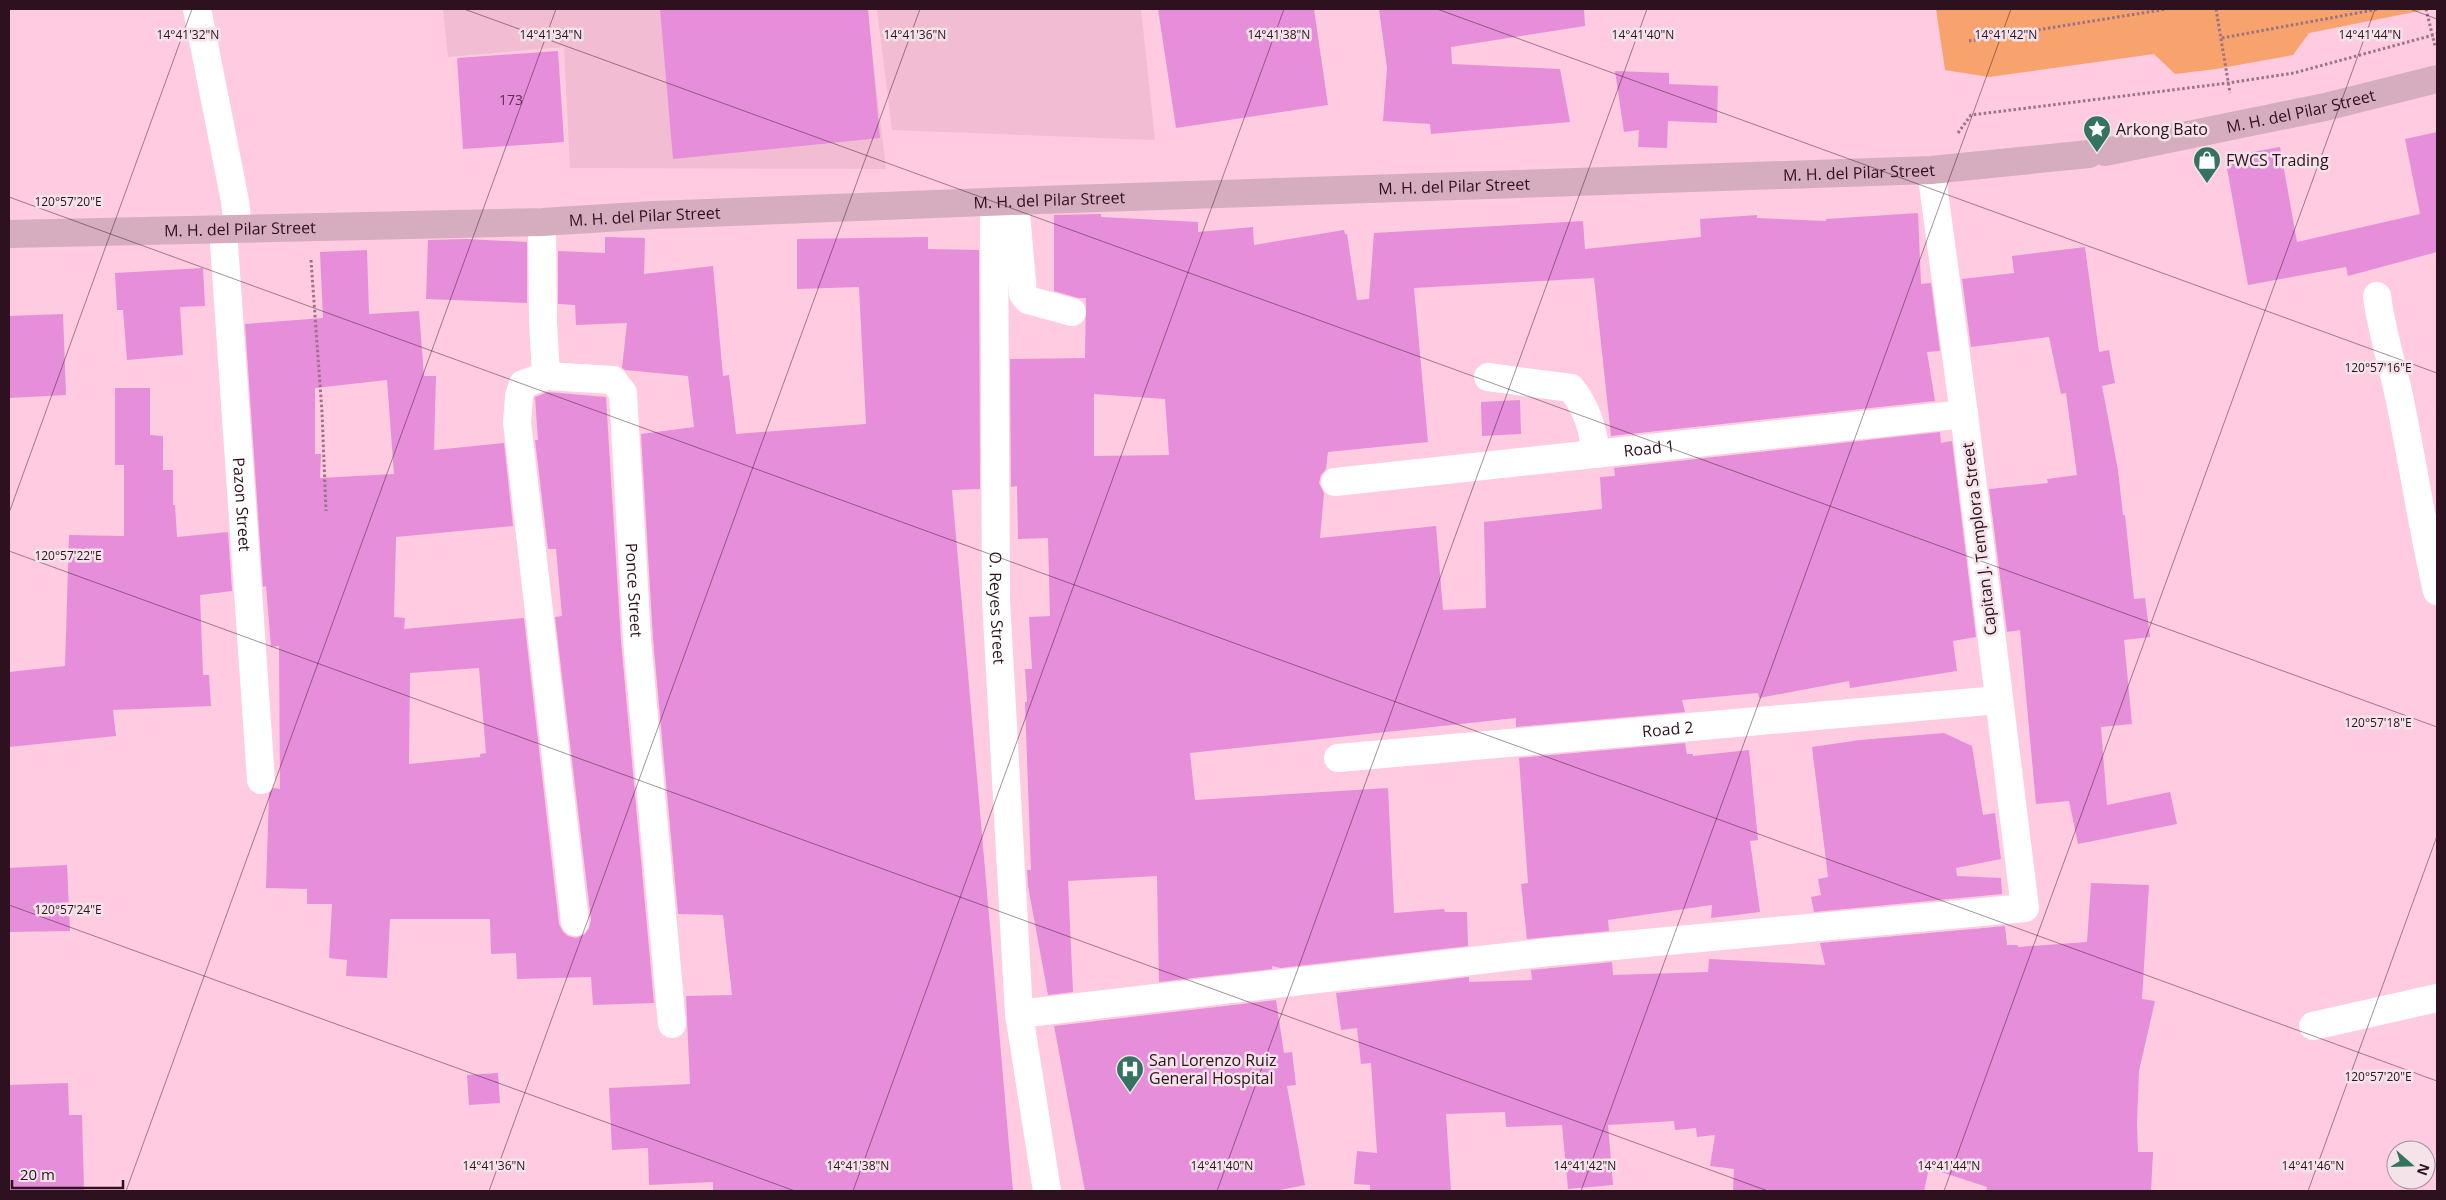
<svg xmlns="http://www.w3.org/2000/svg" width="2446" height="1200" font-family="'Open Sans',sans-serif">
<style>
.built{fill:#f2bcd2}
.green{fill:#f8a26d}
.building{fill:#e68eda;fill-rule:evenodd}
.lines{fill:none;stroke-linecap:round;stroke-linejoin:round}
.path{stroke:#9b7384;stroke-width:3;stroke-dasharray:2.5 2.5;stroke-linecap:butt}
.minor{stroke:#fff;stroke-width:28}
.major{stroke:#d6acbf;stroke-width:28}
.ticks{fill:none;stroke:#2e111f;stroke-width:1;stroke-opacity:0.45}
.labels{text-anchor:middle;stroke-width:5;stroke-linejoin:round;paint-order:stroke}
.number-label{font-size:14px;fill:#5c304e}
.street-label{font-size:16px;fill:#2e111f;stroke:#f5e3ea}
.poi-label{font-size:16px;fill:#2e111f;stroke:#f5e3ea;text-anchor:start}
.ticks-label{font-size:12px;text-anchor:middle;fill:#2e111f;stroke:#f5e3ea;stroke-width:5;stroke-linejoin:round;paint-order:stroke}
</style>
<rect width="100%" height="100%" fill="#fecbe0"/>
<g class="built">
<path d="M443,9h424l19,160 -316,-1 -6,-121 -116,10z"/>
<path d="M877,9h264l14,131 -263,-10z"/>
</g>
<path class="green" d="M1936,9h493l-120,24 -16,22 -77,14 -41,5 -21,-20 -165,23 -44,-7z"/>
<g class="building">
<path d="M660,9h208l12,129 -207,21z"/>
<path d="M1158,9h156l14,96 -152,23z"/>
<path d="M1379,9h205l1,17 -134,21 1,17 108,5 10,53 -139,12 -1,-10 -47,-3 4,-53z"/>
<path d="M558,51l6,91 -101,7 -6,-91z"/>
<path d="M1615,71l54,2v11l49,2 -1,37 -49,-2 -1,27 -29,-1 1,-17 -15,2z"/>
<path d="M2437,132v120l-89,24 -2,-9 -98,18 -23,-128 55,-10 17,95 123,-28 -15,-75z"/>
<path d="M1918,213l3,71 10,-1 9,68 -13,1 8,49 -324,35 -17,-158 -180,10 14,154 -100,10 -2,17 -5,6 -2,8 5,10 -4,45 116,-12 7,84 43,-2 -2,-86 118,-13 -2,-32 15,-1 -1,-8 326,-36 1,11 11,-2 24,196 -23,4 4,30 -107,17 -1,-7 -90,17 -1,-5 -76,7 3,12 -169,15v-9l-326,35 5,47 193,-12 6,125 50,-4 1,3h22l1,34 -187,22 -9,-2v3l-113,13 -2,-106 -89,5 5,111 -25,3 -20,-109 -1,-16h4l-6,-168h2l-2,-33h7l-3,-52 21,-1 -2,-78 -30,1 -1,-53 -6,1 -1,-128 75,-1 1,-60h-8l-24,-7v-76l47,-1v3l97,5v10l55,-5 1,18 90,-15 1,4h2l10,66 12,-1 5,-66 209,-12 2,28 116,-12 -1,-18 57,-4v3l69,3v-2zM1094,394l71,5 4,56 -75,1z"/>
<path d="M605,237l40,1 -1,36 69,-8 10,110 6,-1 7,59 130,-10 -7,-137 -62,2v-50l131,-2v12l51,1 1,239 -28,1 61,701h-300v-9l-64,3 -1,-37 -36,2 -3,-62 81,-4 -4,-88 46,-1 -9,-80 -45,-1 -25,-275 -12,-205 53,-7 -6,-51 -63,-6 -3,-2 5,-45 -51,2 -1,-20 -17,-1v-53l47,2z"/>
<path d="M466,239l61,3v61l-101,-4 2,-59z"/>
<path d="M2085,247l14,105 10,-2 6,33 -13,3 16,84 5,45h2l9,84 11,-1 5,39 -26,3 8,84 -31,3 6,78 63,-13 7,32 -99,20 -9,-43 -33,3 -16,-174 -13,2 -18,-143 59,-6 -1,-4 30,-4 -11,-82 -5,1 -12,-57 -78,10 -9,-68 52,-6 -2,-17z"/>
<path d="M367,250l2,64 50,-3 5,65h12l-2,74 70,-7 9,83 -117,11 -2,80 11,1 -1,11 120,-11 35,306 4,8 5,4 8,2 9,-4 4,-6 2,-8 -36,-303 7,-1 -6,-67h-8l-13,-109h3l-3,-43 13,-5 58,5 15,244 33,362 -61,2 -2,-28 -74,2 -1,-26 -25,1 -1,-35h-100l-3,59 -41,-2 1,-16 -18,-2 3,-54h-25v-15l-41,-1 3,-95 5,-5 6,1 -1,-143 -8,1 -5,-61 -3,1 -18,-263 78,-6 -3,-66zM387,380l7,94 -74,4 1,-24h-6v-66zM479,668l7,85 -6,1v3l-71,7 1,-91z"/>
<path d="M203,268l2,38 -25,1 3,48 -56,5 -4,-50h-6l-2,-37z"/>
<path d="M63,314l3,81 -57,3v-82z"/>
<path d="M115,388h35v47l13,1v34h10v35h2l2,32 51,-5 4,59 -32,4 3,80h6l2,31 -98,4 3,26 -107,11v-75l56,-6 4,-131 55,1v-71h-9z"/>
<path d="M1520,400l1,34 -39,2 -1,-34z"/>
<path d="M1944,733l28,13 11,69 12,-2 6,46 -45,9 1,8 44,2 1,16 -188,18 -3,-15 10,-2 -3,-16 10,-2 -16,-130 48,-7z"/>
<path d="M1685,743l2,11h6v2l56,-6 9,90 -8,1 10,71 -49,6 1,-13 -104,15 1,11 -82,8 -6,-55 7,-1 -9,-125z"/>
<path d="M67,865l3,66 -61,1v-64z"/>
<path d="M2091,883l58,2 -7,114 13,2 -16,70 -2,52 1,29h15l-2,39h-165l1,-4 -58,-19 -5,23h-191l1,-22 -24,-3 5,-31 -18,2 -1,-9 -21,2 -1,-9 -66,4 5,60 -45,4 -6,-64 -56,2 -1,-15 -59,2 5,77h-81v-6l-16,-1 3,-33 20,2 -6,-90 -10,1 -4,-36 -16,2 -5,-37 133,-16v5l63,-2 -1,-10 81,-8 1,13 95,-3 1,-13 116,6 -5,-22 185,-17 2,19h11v2l69,-5z"/>
<path d="M1276,1000l8,53 8,-1 4,33 -9,1 18,99 -30,6h-190l-31,-165z"/>
<path d="M498,1073l2,30 -31,2 -2,-30z"/>
<path d="M68,1083l1,32h13l2,76h-75v-106z"/>
</g>
<g class="lines">
<g class="path">
<path d="M2216,9l14,84"/>
<path d="M2426,9l9,37"/>
<path d="M2222,38l157,-29"/>
<path d="M1969,41l198,-32"/>
<path d="M1958,133l13,-18 257,-32 66,-10 143,-39"/>
<path d="M311,260l11,152 4,99"/>
</g>
<g class="minor">
<path d="M197,9l38,192 3,27"/>
<path d="M1015,202l8,92 5,6 44,12"/>
<path id="s1" d="M994,203l2,397 23,414 28,177"/>
<path id="s2" d="M542,222l1,99 3,55 67,4 10,13 14,247 35,384"/>
<path id="s3" d="M223,229l38,551"/>
<path d="M2377,296c5,39 18,76 25,115 12,60 21,120 35,180"/>
<path d="M546,376l-23,8 -4,12 -2,26 58,500"/>
<path d="M1488,377l83,11c16,20 22,41 25,66"/>
<path id="s4" d="M1335,482l629,-68"/>
<path id="s5" d="M1338,758l660,-58"/>
<path d="M1019,1014l530,-62 476,-44 -61,-494 -33,-244"/>
<path d="M2313,1026l124,-28"/>
</g>
<g class="major">
<path id="s6" d="M2105,152l220,-45 112,-28"/>
<path id="s7" d="M9,234l533,-12 113,-7 385,-15 891,-30 158,-16"/>
</g>
</g>
<path class="ticks" d="M464,9l1973,718M1437,9l1000,364M2410,9l27,10M9,197l2428,884M9,513l183,-504M9,551l1759,640M9,905l786,286M126,1191l430,-1182M489,1191l431,-1182M853,1191l431,-1182M1217,1191l430,-1182M1581,1191l430,-1182M1944,1191l431,-1182M2308,1191l129,-355"/>
<defs>
<g id="sight-pin" transform="scale(1.4375)"><path d="M0 17L-7.5 6A9.5 9.5 0 1 1 7.5 6Z" fill="#337360" stroke="#f5e3ea"/><path d="M0-6L1.8-2.2L6-1.7L2.9 1.2L3.7 5.4L0 3.3L-3.7 5.4L-2.9 1.2L-6-1.7L-1.8-2.2Z" fill="#fff"/></g>
<g id="shop-pin" transform="scale(1.4375)"><path d="M0 17L-7.5 6A9.5 9.5 0 1 1 7.5 6Z" fill="#337360" stroke="#f5e3ea"/><path d="M-5-2.5h2.3a2.7 3.5 0 0 1 5.4 0H5L5.5 6h-11ZM-1.5-2.5h3a1.5 2.3 0 0 0-3 0Z" fill="#fff"/></g>
<g id="hospital-pin" transform="scale(1.4375)"><path d="M0 17L-7.5 6A9.5 9.5 0 1 1 7.5 6Z" fill="#337360" stroke="#f5e3ea"/><path d="M-5-5h3v3.5h4V-5h3V5h-3V1.5h-4V5h-3Z" fill="#fff"/></g>
</defs>
<g fill-rule="evenodd">
<use href="#sight-pin" x="2097" y="129"/>
<use href="#shop-pin" x="2207" y="160"/>
<use href="#hospital-pin" x="1130" y="1069"/>
</g>
<g class="labels">
<g class="number-label">
<text x="511" y="105">173</text>
</g>
<g class="street-label">
<text dy="6" stroke="none"><textPath href="#s6" startOffset="200">M. H. del Pilar Street</textPath></text>
<text dy="6" stroke="none"><textPath href="#s7" startOffset="1851">M. H. del Pilar Street</textPath></text>
<text dy="6" stroke="none"><textPath href="#s7" startOffset="1446">M. H. del Pilar Street</textPath></text>
<text dy="6" stroke="none"><textPath href="#s7" startOffset="1041">M. H. del Pilar Street</textPath></text>
<text dy="6" stroke="none"><textPath href="#s7" startOffset="636">M. H. del Pilar Street</textPath></text>
<text dy="6" stroke="none"><textPath href="#s7" startOffset="231">M. H. del Pilar Street</textPath></text>
<text dy="6" stroke="none"><textPath href="#s4" startOffset="316">Road 1</textPath></text>
<text dy="6" stroke="none"><textPath href="#s3" startOffset="276">Pazon Street</textPath></text>
<text transform="translate(1979 539) rotate(-97)" y="6">Capitan J. Templora Street</text>
<text dy="6" stroke="none"><textPath href="#s2" startOffset="435">Ponce Street</textPath></text>
<text dy="6" stroke="none"><textPath href="#s1" startOffset="405">O. Reyes Street</textPath></text>
<text dy="6" stroke="none"><textPath href="#s5" startOffset="331">Road 2</textPath></text>
</g>
<g class="poi-label">
<text x="2116" y="135">Arkong Bato</text>
<text x="2226" y="166">FWCS Trading</text>
<text x="1149" y="1066">San Lorenzo Ruiz<tspan x="1149" dy="18">General Hospital</tspan></text>
</g>
</g>
<g class="ticks-label">
<text x="188" y="39">14°41'32"N</text>
<text x="551" y="39">14°41'34"N</text>
<text x="915" y="39">14°41'36"N</text>
<text x="1279" y="39">14°41'38"N</text>
<text x="1643" y="39">14°41'40"N</text>
<text x="2006" y="39">14°41'42"N</text>
<text x="2370" y="39">14°41'44"N</text>
<text x="68" y="206">120°57'20"E</text>
<text x="2378" y="372">120°57'16"E</text>
<text x="68" y="560">120°57'22"E</text>
<text x="2378" y="727">120°57'18"E</text>
<text x="68" y="914">120°57'24"E</text>
<text x="2378" y="1081">120°57'20"E</text>
<text x="494" y="1170">14°41'36"N</text>
<text x="858" y="1170">14°41'38"N</text>
<text x="1222" y="1170">14°41'40"N</text>
<text x="1585" y="1170">14°41'42"N</text>
<text x="1949" y="1170">14°41'44"N</text>
<text x="2313" y="1170">14°41'46"N</text>
</g>
<rect width="2446" height="1200" fill="none" stroke="#2e111f" stroke-width="20"/>
<g transform="translate(2411 1165) rotate(110)"><circle r="24" fill="#f5e3ea" stroke="#a58f99"/>
<path d="M0-4L9 19L0 12L-9 19Z" fill="#337360"/>
<text y="-8" font-size="14" font-weight="bold" text-anchor="middle" fill="#2e111f">N</text>
</g>
<path d="M12 1180v8h111v-8" fill="none" stroke="#2e111f" stroke-width="2.5"/>
<text x="20" y="1180" font-size="15" fill="#2e111f" stroke="#f5e3ea" stroke-width="4" paint-order="stroke">20 m</text>
</svg>
